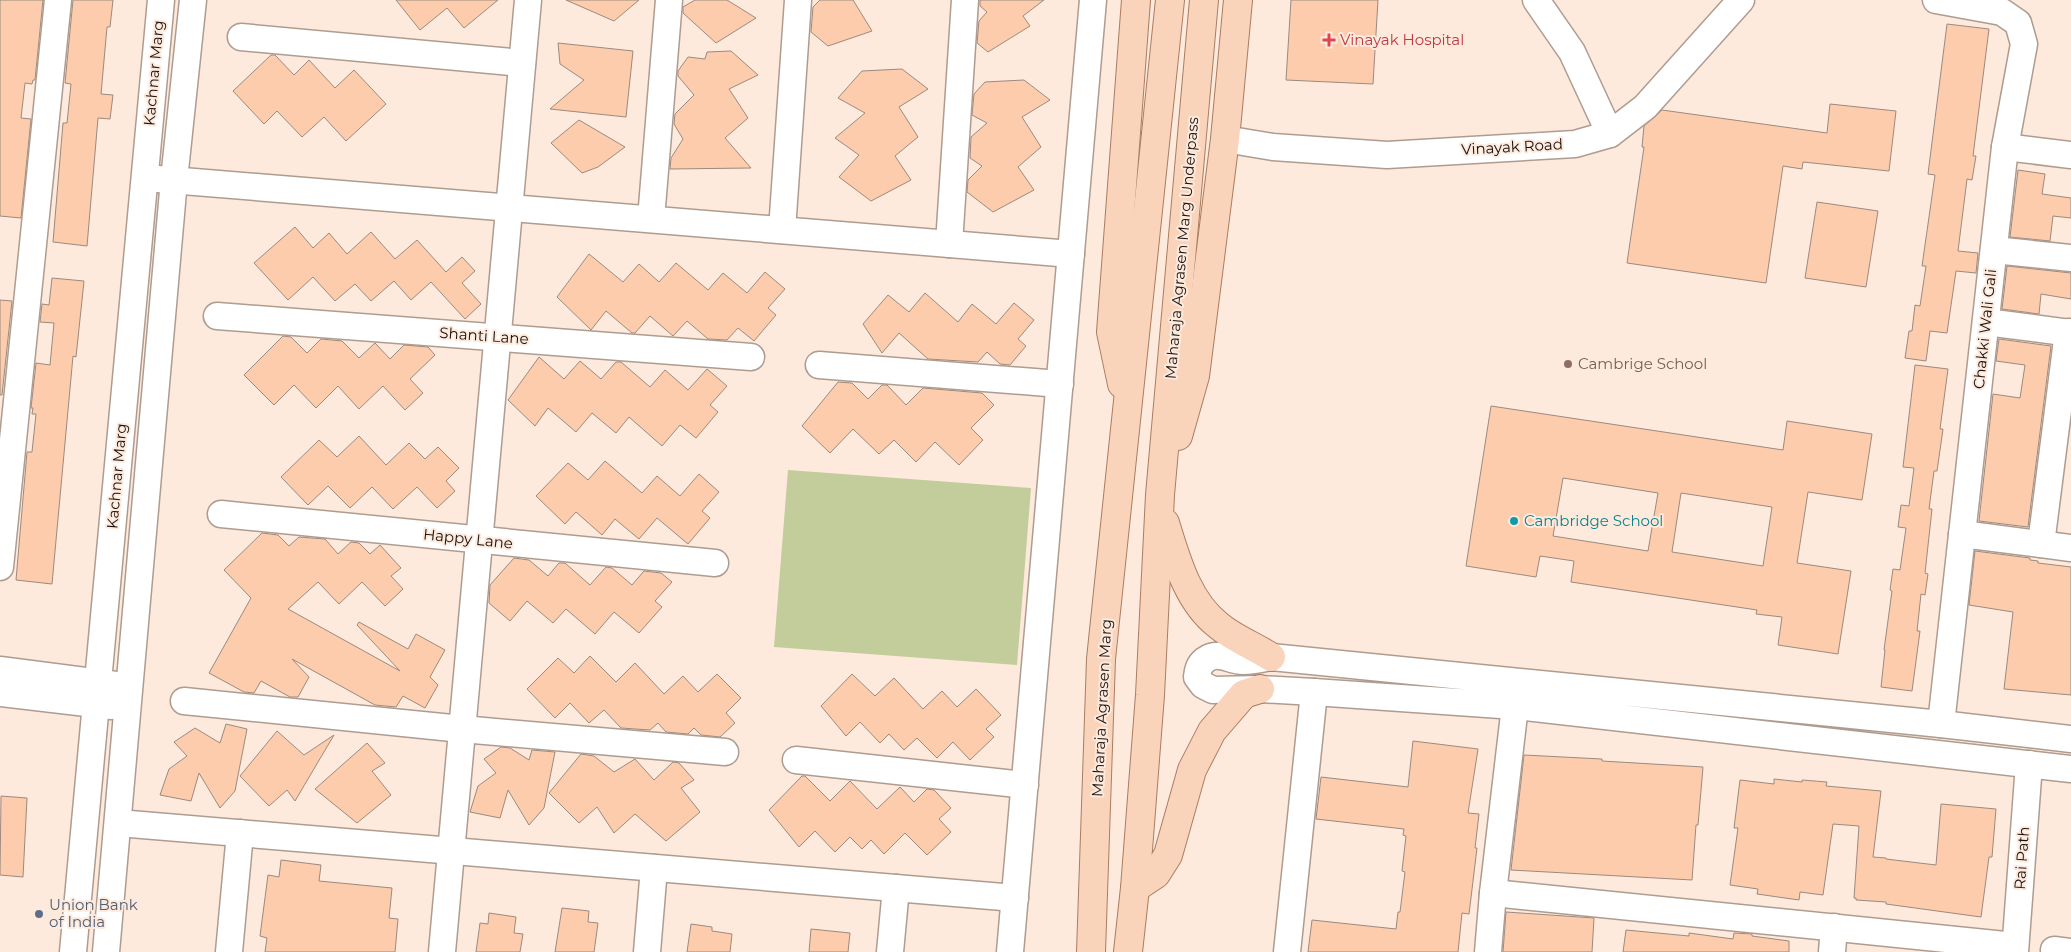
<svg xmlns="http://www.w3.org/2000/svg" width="2071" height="952" font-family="Montserrat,sans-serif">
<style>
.green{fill:#c2cd9b}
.building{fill:#fcccad;stroke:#9c8a7e;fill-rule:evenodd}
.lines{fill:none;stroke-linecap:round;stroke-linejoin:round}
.minor-casing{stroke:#ae9c90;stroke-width:29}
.major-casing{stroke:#a97d61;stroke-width:30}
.minor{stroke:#fff;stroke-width:26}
.major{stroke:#fad3bb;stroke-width:28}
.health-dot{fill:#e0444e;stroke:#feeadd;stroke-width:2}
.education-dot{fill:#8d6e63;stroke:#feeadd;stroke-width:2}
.culture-dot{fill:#0f9aa8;stroke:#feeadd;stroke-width:2}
.service-dot{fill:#5c6f8a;stroke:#feeadd;stroke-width:2}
.labels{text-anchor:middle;stroke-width:4;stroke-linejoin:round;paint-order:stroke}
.health-label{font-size:15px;fill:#be3a42;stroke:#feeadd;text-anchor:start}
.street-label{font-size:15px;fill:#19120e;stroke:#feeadd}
.education-label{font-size:15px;fill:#785e54;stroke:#feeadd;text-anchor:start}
.culture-label{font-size:15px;fill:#0d838f;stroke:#feeadd;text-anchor:start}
.service-label{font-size:15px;fill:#4e5e75;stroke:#feeadd;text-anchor:start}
</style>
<rect width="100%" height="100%" fill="#feeadd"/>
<path class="green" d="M788,470l243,18 -14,177 -243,-18z"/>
<g class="building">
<path d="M0,0h43l-8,80h-2l-1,4 -7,-1 -4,35 10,1 -10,99 -21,-2z"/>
<path d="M73,0h40l-3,27h-3l-6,67 12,1 -3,24 -12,-1 -11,128 -34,-4 10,-119h4l4,-39 -6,-1z"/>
<path d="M396,0h102l-34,28 -17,-20 -27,22z"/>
<path d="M566,0h73l-25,21z"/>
<path d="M695,0h32l29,18 -40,25 -33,-30v-6z"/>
<path d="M820,0h33l19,31 -44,15 -17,-14 2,-25z"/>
<path d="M980,0h64l-21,16 7,10 -42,26 -11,-9 2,-22 8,-9 -7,-6z"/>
<path d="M1291,0h87l-5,84 -87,-4z"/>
<path d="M1947,24l42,5 -16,127h3l-4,24 -5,-1 -9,72 20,2 -2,20 -20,-2 -9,62 -17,-2 -4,30 -21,-3 4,-27h3l3,-26 5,1 6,-40h-4l13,-91 -7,-1z"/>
<path d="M558,43l75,8 -7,66 -76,-8 34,-29 -24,-16z"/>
<path d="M731,51l27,24 -29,14 19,29 -23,20 26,30 -81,1 1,-11 12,-19 -9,-15 1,-10 19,-19 -16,-19v-5l10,-14 17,2 2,-7z"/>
<path d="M271,55h4l19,20 15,-15 26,28 19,-18 32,34 -40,37 -22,-24 -22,20 -25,-26 -13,13 -31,-33z"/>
<path d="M902,69l26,20 -29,18 19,30 -23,19 16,24 -40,21 -32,-24 20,-22 -24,-17 30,-25 -27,-15 24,-27z"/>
<path d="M1024,80l26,20 -28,17 19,30 -23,20 16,23 -41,22 -26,-20 1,-12 14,-14 -12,-8 1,-21 16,-14 -15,-8 2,-21 11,-12z"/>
<path d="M1830,104l66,7 -7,60 -86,-9 -1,7 -19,-3 -17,117 -139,-20 17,-116h-2l2,-21 18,-16 165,23z"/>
<path d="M579,120l46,27 -27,20 -16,6 -31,-30z"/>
<path d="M2018,170l27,4 -3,20 29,4v20l-18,-2 -3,25 -40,-4z"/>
<path d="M1817,202l61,9 -12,76 -61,-9z"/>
<path d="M295,227l18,21 16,-15 18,21 24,-22 24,27 22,-19 29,32 16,-15 13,14 -13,12 19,21 -16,15 -34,-37 -20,18 -17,-19 -23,20 -16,-17 -20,17 -22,-24 -25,23 -34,-37z"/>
<path d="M589,254l34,28 16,-18 20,18 17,-19 32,27 15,-17 24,20 18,-21 20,17 -17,19 8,7 -22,26 -16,-13 -11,12 -19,-1 -21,-18 -14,15 -23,-20 -15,17h-3l-26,-22 -15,19 -34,-33z"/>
<path d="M2007,266l64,7v26l-30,-5 -2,20 -37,-5z"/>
<path d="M52,278l32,3 -8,76 -3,-1 -21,228 -36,-4 11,-128h5l4,-38h-4l1,-6h-2l5,-45 14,2 4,-42 -14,-1 2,-18 7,1z"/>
<path d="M925,293l33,29 14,-18 24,20 18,-21 20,17 -16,19 8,7 -16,19 -10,-1 -13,-12 -9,10 -50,-3 -29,-26 -17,20 -19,-29 25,-29 21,17z"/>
<path d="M0,300l12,1 -10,94h-2z"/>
<path d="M283,336l8,1 16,16 14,-14 21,2 17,17 16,-15 15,16 14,-14 24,2 7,8 -25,24 13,14 -18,17 -22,-24 -24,23 -21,-23 -22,22 -22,-23 -20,20 -30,-30z"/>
<path d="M1999,339l52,7 -23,181 -49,-6 14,-127 27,4 5,-33 -29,-4z"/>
<path d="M539,357l25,22 16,-18 21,18 15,-17h5l29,25 15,-17 23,20 19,-21 20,17 -17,19 8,7 -22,26 -16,-13 -18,21 -33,-29 -13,16 -24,-20 -16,19 -28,-24 -13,18 -27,-26z"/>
<path d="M1915,365l33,4 -8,60h3l-6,42h-3l-5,38h3l-7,64 3,1 -3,21 -4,-1 -4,37h3l-8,60 -31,-4 4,-37h-1l8,-59 -2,-1 3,-21 7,1 6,-42 -8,-1 3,-22 8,1 5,-38 -11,-1z"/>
<path d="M838,382l14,1 16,16 14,-14h5l19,20 17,-17 59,5 12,12 -23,23 12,12 -24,25 -24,-23 -19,20 -22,-22 -15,14 -26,-25 -23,24 -28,-27z"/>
<path d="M1491,406l292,44 4,-29 85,13 -10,66 -54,-8 -11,71 54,8 -13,83 -60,-9 4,-28 -26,-3 1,-4 -186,-28 3,-21 -34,-5 -4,21 -70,-11zM1563,478l95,15 -10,58 -95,-15zM1681,493l91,14 -9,59 -91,-14z"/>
<path d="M359,436l27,29 23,-22 16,16 13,-12 21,21 -13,13 9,10 -18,17 -20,-21 -24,22 -21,-22 -22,21 -22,-22 -20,19 -27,-28 38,-37 18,17z"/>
<path d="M605,461l37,32 15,-17 23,20 19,-22 20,18 -17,19 8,7 -22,26 -31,-26 -18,21 -24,-20 -13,16 -26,-23 -11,12 -29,-28 32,-33 20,17z"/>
<path d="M262,533l16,2 11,11 10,-9 26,2 13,15 13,-12 8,1 11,11 10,-9 21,23 -10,8 12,13 -18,17 -23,-24 -23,22 -21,-22 -30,27 112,62 -43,-46 2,-3 49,27 8,-15 29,16 -15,27 8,8 -13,23 -22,-12 -7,11 -21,-2 -83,-46 17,18 -11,20h-8l-29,-16 -7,12 -10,-1 -35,-19 42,-75 -27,-28z"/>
<path d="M1975,551l55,7v2l8,1v2l33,4v128l-67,-6 9,-77 -44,-7z"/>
<path d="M514,558l15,2 19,16 11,-13h6l25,22 16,-18 6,1 20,17 12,-14 17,2 11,9 -17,19 7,6 -23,26 -25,-21 -19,22 -29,-25 -13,14 -26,-22 -17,20 -21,-18 1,-18z"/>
<path d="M590,656l26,26 19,-19 29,31 19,-18 15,16 19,-18 24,24 -15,15 9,10 -15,14 -19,-2 -7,-7 -6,6 -22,-2 -8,-9 -8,7 -29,-2 -17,-18 -15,13 -19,-20 -15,15 -28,-29 31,-31 16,15z"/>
<path d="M852,674l23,22 19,-18 29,31 19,-18 15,16 19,-18 25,26 -15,14 8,8 -24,23 -17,-18 -16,16 -20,-20 -13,12 -15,-16 -9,9 -20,-21 -14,14 -25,-30z"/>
<path d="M226,724l21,5 -12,62 -15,17 -21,-35 -8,28 -31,-6 9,-26 18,-13 -13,-14 21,-14 25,15z"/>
<path d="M277,731l27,24 30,-20 -39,66 -8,-11 -18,16 -29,-30z"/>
<path d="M1413,741l65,8 -10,64 11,1 -4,34h2l-8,66 -7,-1 -4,39h-150l4,-32 84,9 2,-17h2l5,-40 -3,-1 4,-35 -3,-1 1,-6 -88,-10 5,-42 87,10z"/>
<path d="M367,743l18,20 -13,8 19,24 -34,28 -42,-34z"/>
<path d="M501,747l9,1 19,12 3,-10 23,2 -11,56 -15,17 -21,-35 -8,28 -30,-6 8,-26 18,-13 -12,-14z"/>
<path d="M581,754l13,2 20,16 21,-13 19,21 19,-18 6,1 15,17 -13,8 19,24 -34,29 -31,-27 -21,19 -17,-26 -18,16 -30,-30z"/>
<path d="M1524,755l78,4v2l101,6 -5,58h-2l-4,55 -181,-10z"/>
<path d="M802,776h3l25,25 20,-20 27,28 23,-22 14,15 13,-13 7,1 17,18 -12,11 12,13 -24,23 -22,-22 -21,21 -13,-14 -9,9 -12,-12 -15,15 -20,-21 -16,16 -30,-37z"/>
<path d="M1774,779l28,3v-2l25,2 -1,4 55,5 -8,66 13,1v1l50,6 5,-61 55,5 -4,48h-3l-8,60 -95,-13v-2l-30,-2v-2h-2l5,-72 -26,-2 -10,71 -23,-3 -1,8 -42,-6 1,-5 -28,-4 8,-57h-4l6,-48 34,4z"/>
<path d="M1,796l26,2 -4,79 -23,-2z"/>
<path d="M281,860l40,5 -2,16 73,7 -3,30 9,1 -3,33h-130l2,-14 -7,-2 8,-61 11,2z"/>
<path d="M562,908l27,3 -1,11 10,1 -4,29h-39z"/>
<path d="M1506,912l88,6 -2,34h-89z"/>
<path d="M489,913l27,4 -2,16 9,1 -3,18h-44l4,-29 8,1z"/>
<path d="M691,924l21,3v4l20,3 -2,18h-43z"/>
<path d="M811,929l39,4 -2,19h-39z"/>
<path d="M1626,930l63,6v-3l44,6 1,-6 18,1v2l37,5v11h-166z"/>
</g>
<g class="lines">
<g class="minor-casing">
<g id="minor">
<path d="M1536,0l36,52 38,82"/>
<path d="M1936,0l66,12 16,11 6,21 -19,103 -64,577"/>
<path d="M241,37l281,26"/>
<path d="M1225,139l48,8 114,8 188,-11 35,-10 35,-27 96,-107"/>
<path d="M2005,147l66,8"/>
<path d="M158,179l913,75"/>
<path d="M651,219l18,-219"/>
<path d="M782,230l16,-230"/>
<path d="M949,244l16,-244"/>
<path d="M1994,250l77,8"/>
<path d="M217,316l534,41"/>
<path d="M1986,322l85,11"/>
<path d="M819,365l241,19"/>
<path d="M221,514l494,49"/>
<path d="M1962,534l109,14"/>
<path d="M2041,544l27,-212"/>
<path d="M0,567l58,-567"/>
<path d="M0,670l116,15"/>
<path d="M0,693l112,13"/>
<path d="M184,701l278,28 263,23"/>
<path d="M2071,739l-130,-15 -670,-67c-9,2 -18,4 -28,4 -14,0 -24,-11 -38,-1 -6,5 -7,9 -8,17l6,8 10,5 47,-1 54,3 201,14 556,63"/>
<path d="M796,760l229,25"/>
<path d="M118,823l897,75"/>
<path d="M1493,893l522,53"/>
<path d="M2054,950l17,2"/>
<path d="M73,952l88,-952"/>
<path d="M106,952l68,-772 19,-180"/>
<path d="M229,952l11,-119"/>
<path d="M442,952l86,-952"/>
<path d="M647,952l7,-84"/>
<path d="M890,952l6,-64"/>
<path d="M1010,952l83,-952"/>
<path d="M1287,952l27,-260"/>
<path d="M1488,952l5,-59 22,-187"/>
<path d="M1832,952l2,-25"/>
<path d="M2015,952l14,-188"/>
</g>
</g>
<g class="major-casing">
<g id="major">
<path d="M1122,384l-11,-52 25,-332"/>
<path d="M1178,436l17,-60 30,-237 13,-139"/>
<path d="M1165,523c11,35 22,78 53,102 15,13 36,21 53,32"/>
<path d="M1135,888l21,-14 12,-19 24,-85 20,-39 32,-37 16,-5"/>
<path d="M1091,952l10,-293 69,-659"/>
<path d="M1128,952l7,-64 15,-193 10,-200 44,-495"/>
</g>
</g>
<use href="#minor" class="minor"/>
<use href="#major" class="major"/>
</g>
<path class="health-dot" d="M1326.5 32.5h5v5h5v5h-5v5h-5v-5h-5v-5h5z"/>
<circle class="education-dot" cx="1568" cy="364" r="5"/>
<circle class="culture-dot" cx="1514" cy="521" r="5"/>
<circle class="service-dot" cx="39" cy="914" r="5"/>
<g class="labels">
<g class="health-label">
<text x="1340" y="45">Vinayak Hospital</text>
</g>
<g class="street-label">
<text transform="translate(154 73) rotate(-85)" y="5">Kachnar Marg</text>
<text transform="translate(1512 147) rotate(-3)" y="5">Vinayak Road</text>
<text transform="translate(1182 248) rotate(-85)" y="5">Maharaja Agrasen Marg Underpass</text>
<text transform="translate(1985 329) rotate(-84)" y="5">Chakki Wali Gali</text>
<text transform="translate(484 336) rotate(4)" y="5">Shanti Lane</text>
<text transform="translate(117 476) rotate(-85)" y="5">Kachnar Marg</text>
<text transform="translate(468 539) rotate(6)" y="5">Happy Lane</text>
<text transform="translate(1102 708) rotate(-87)" y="5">Maharaja Agrasen Marg</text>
<text transform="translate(2022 858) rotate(-86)" y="5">Rai Path</text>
</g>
<g class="education-label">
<text x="1578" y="369">Cambrige School</text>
</g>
<g class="culture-label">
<text x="1524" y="526">Cambridge School</text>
</g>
<g class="service-label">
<text x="49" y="910">Union Bank<tspan x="49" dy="17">of India</tspan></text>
</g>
</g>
</svg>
